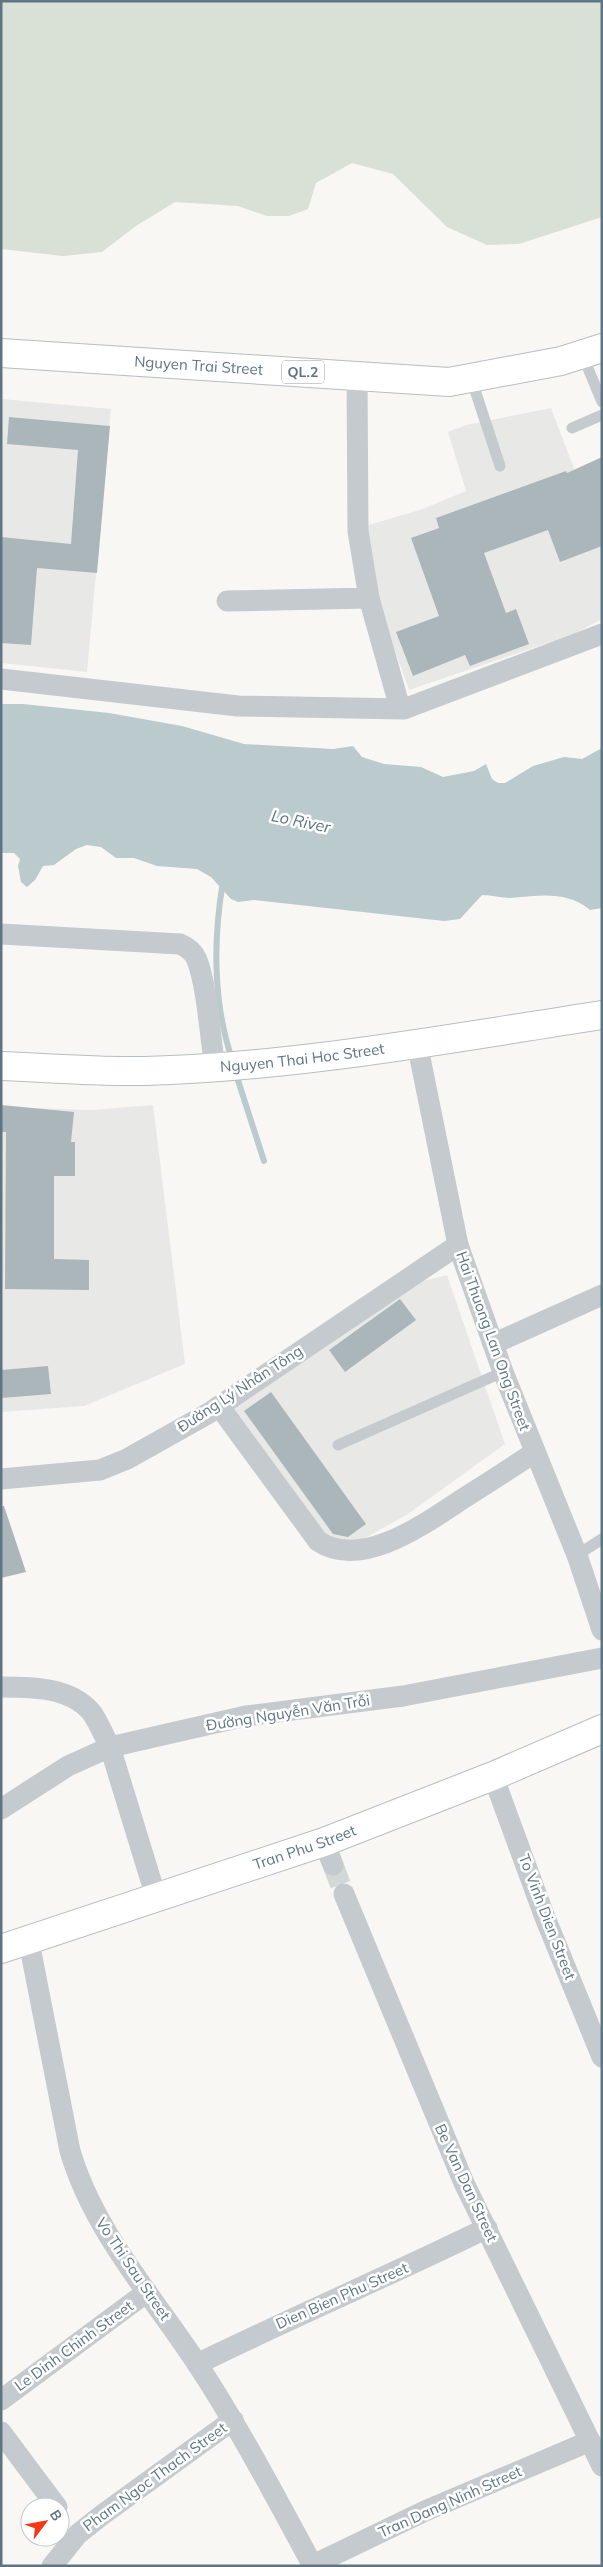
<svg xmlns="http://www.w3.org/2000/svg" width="603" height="2567" font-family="Mulish,sans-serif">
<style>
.built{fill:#e8e9e7}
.green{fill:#d9e0d5}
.water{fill:#bacacd}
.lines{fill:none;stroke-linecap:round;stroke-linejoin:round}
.stream{stroke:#bacacd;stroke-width:6}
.building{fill:#aab6ba}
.street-tunnel{stroke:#d2d7d8;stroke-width:21;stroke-dasharray:21 11;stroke-linecap:butt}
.secondary-casing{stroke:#b6bec1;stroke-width:30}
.primary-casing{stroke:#b7bdc0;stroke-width:30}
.lane{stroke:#c4cacd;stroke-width:11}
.street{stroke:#c4cacd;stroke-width:21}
.secondary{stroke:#fff;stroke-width:28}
.primary{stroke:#fff;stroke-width:28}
.labels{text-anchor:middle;stroke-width:5;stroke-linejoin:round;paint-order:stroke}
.shield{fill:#fff;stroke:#8f9fa8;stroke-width:1}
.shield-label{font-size:14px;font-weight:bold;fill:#5f7682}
.street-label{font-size:15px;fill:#5f7682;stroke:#fff}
.water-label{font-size:16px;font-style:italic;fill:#5a777d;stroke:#fff}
</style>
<rect width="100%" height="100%" fill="#f8f7f4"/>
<g class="built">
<path d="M2,399l109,10 -24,263 -86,-9z"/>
<path d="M551,408l51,134v77l-28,15 -165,56 -34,-95 -10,-69 55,-16 46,-19 -18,-59 18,-7z"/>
<path d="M153,1105l32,259 -101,42 -83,6v-305l90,3z"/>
<path d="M447,1275l58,169 -97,70 -59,33 -17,-3 -101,-138 175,-121z"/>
</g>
<path class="green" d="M1,1h601v216l-83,27 -32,1 -40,-18 -54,-53 -41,-11 -36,20 -8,26 -19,7h-22l-29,-10 -63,-4 -39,24 -34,26 -39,4 -62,-7z"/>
<path class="water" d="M1,704h22l86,9 73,13 62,18 89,5 20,-3 9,11 22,7 37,3 22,10 31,-6 12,-7 6,15 6,4h7l28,-17 31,-9 18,2 20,-11v160l-12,2c-24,-20 -52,-14 -80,-12 -9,0 -18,-3 -28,-3l-22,24 -16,2 -190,-21 -16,2 -7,-3 -20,-22 -14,-8 -40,-3 -23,-8h-18l-15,-11 -14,-2 -11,4 -22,16 -11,1 -8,14 -8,7 -6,-5 -3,-16 2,-7 -6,-6h-13z"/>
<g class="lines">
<g class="stream">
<path d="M223,882c-10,57 -10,121 9,177"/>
<path d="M235,1071l29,90"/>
</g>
</g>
<g class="building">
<path d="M9,417l101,9 -13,147 -60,-5 -6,77 -30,-2v-106l70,7 7,-94 -71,-6z"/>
<path d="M602,457v89l-42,16 -12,-32 -64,23 22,60 10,-4 13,35 -59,22 -5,-11 -52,21 -17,-44 43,-16 -28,-78 28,-10 -3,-10 130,-47 1,2z"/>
<path d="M1,1105l73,7 -3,30h4v34h-21v83l35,1v30l-84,-1 1,-157h-5z"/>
<path d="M400,1299l16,21 -71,52 -16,-22z"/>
<path d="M48,1366l3,28 -50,4v-28z"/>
<path d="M271,1392l95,132 -18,13 -15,-3 -89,-123z"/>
<path d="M1,1506h3l22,66 -25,6z"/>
</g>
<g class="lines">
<path class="street-tunnel" d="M333,1865l11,29"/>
<g class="secondary-casing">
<g id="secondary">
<path id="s1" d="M1,1066c48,2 96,6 144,5 151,-4 307,-33 457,-56"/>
<path id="s2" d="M1,1949l323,-107 169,-66 109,-47"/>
</g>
</g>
<g class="primary-casing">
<g id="primary">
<path id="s3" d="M1,353l448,29 112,-21 41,-13"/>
</g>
</g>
<g class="lane">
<path d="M582,354l20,48"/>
<path d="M471,378l29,88"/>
<path d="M572,428l30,-13"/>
<path d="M338,1445l165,-73"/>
<path d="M577,1555l25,-16"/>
</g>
<g class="street">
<path d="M369,598l31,110"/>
<path d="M227,601l142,-3 -11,-67 -1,-155"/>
<path d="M1,679l237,27 166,3 198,-75"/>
<path d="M1,934l179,10c7,3 14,8 17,16 10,26 13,77 18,107"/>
<path d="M417,1043l41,202 45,127 74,183 25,75"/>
<path d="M493,1344l109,-49"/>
<path d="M219,1406l99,135c44,30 109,-19 146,-43 24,-15 47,-30 71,-46"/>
<path d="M1,1479l99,-9 27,-11 82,-46 249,-168"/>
<path d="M1,1687c31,0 70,0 91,26 7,10 12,23 18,34l136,-31 157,-20 199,-38"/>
<path d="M493,1776l51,139 58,142"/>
<path d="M1,1809l67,-43 42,-19 46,150"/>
<path d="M324,1842l9,23"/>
<path d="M344,1894l120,289 138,283"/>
<path d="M29,1942l41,209c24,81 82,144 128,214 42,64 78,133 115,201"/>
<path d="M197,2364c96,-47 194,-89 290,-136"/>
<path d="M1,2400l146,-108"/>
<path d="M1,2432l56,75"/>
<path d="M52,2566l26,-32 24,-19 131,-95"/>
<path d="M311,2566l114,-55 165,-70"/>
</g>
<use href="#secondary" class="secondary"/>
<use href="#primary" class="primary"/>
</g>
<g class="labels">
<rect class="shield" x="282" y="360.5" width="42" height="23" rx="4"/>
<g class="shield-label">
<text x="303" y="377">QL.2</text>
</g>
<g class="street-label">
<text dy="5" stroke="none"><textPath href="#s3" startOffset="198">Nguyen Trai Street</textPath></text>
<text dy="5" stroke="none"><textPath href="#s1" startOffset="302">Nguyen Thai Hoc Street</textPath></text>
<text transform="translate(493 1341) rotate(70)" y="5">Hai Thuong Lan Ong Street</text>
<text transform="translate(240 1389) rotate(-33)" y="5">Đường Lý Nhân Tông</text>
<text transform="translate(288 1713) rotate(-9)" y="5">Đường Nguyễn Văn Trỗi</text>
<text dy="5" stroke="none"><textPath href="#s2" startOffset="320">Tran Phu Street</textPath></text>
<text transform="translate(547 1917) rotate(69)" y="5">To Vinh Dien Street</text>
<text transform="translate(466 2183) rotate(65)" y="5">Be Van Dan Street</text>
<text transform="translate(133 2269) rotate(56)" y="5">Vo Thi Sau Street</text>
<text transform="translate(342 2296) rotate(-24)" y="5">Dien Bien Phu Street</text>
<text transform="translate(74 2346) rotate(-36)" y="5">Le Dinh Chinh Street</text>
<text transform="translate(155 2477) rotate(-36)" y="5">Pham Ngoc Thach Street</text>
<text transform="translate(450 2502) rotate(-24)" y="5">Tran Dang Ninh Street</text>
</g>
<g class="water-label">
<text transform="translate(301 821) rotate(12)" y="6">Lo River</text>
</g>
</g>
<rect width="603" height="2567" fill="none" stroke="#5f7682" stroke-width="5"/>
<g transform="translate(45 2522) rotate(58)"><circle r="24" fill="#ffffff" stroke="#bfc8cd"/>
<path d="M0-4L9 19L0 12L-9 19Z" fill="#f63716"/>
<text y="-8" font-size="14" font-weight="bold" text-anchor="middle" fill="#5f7682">B</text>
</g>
</svg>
